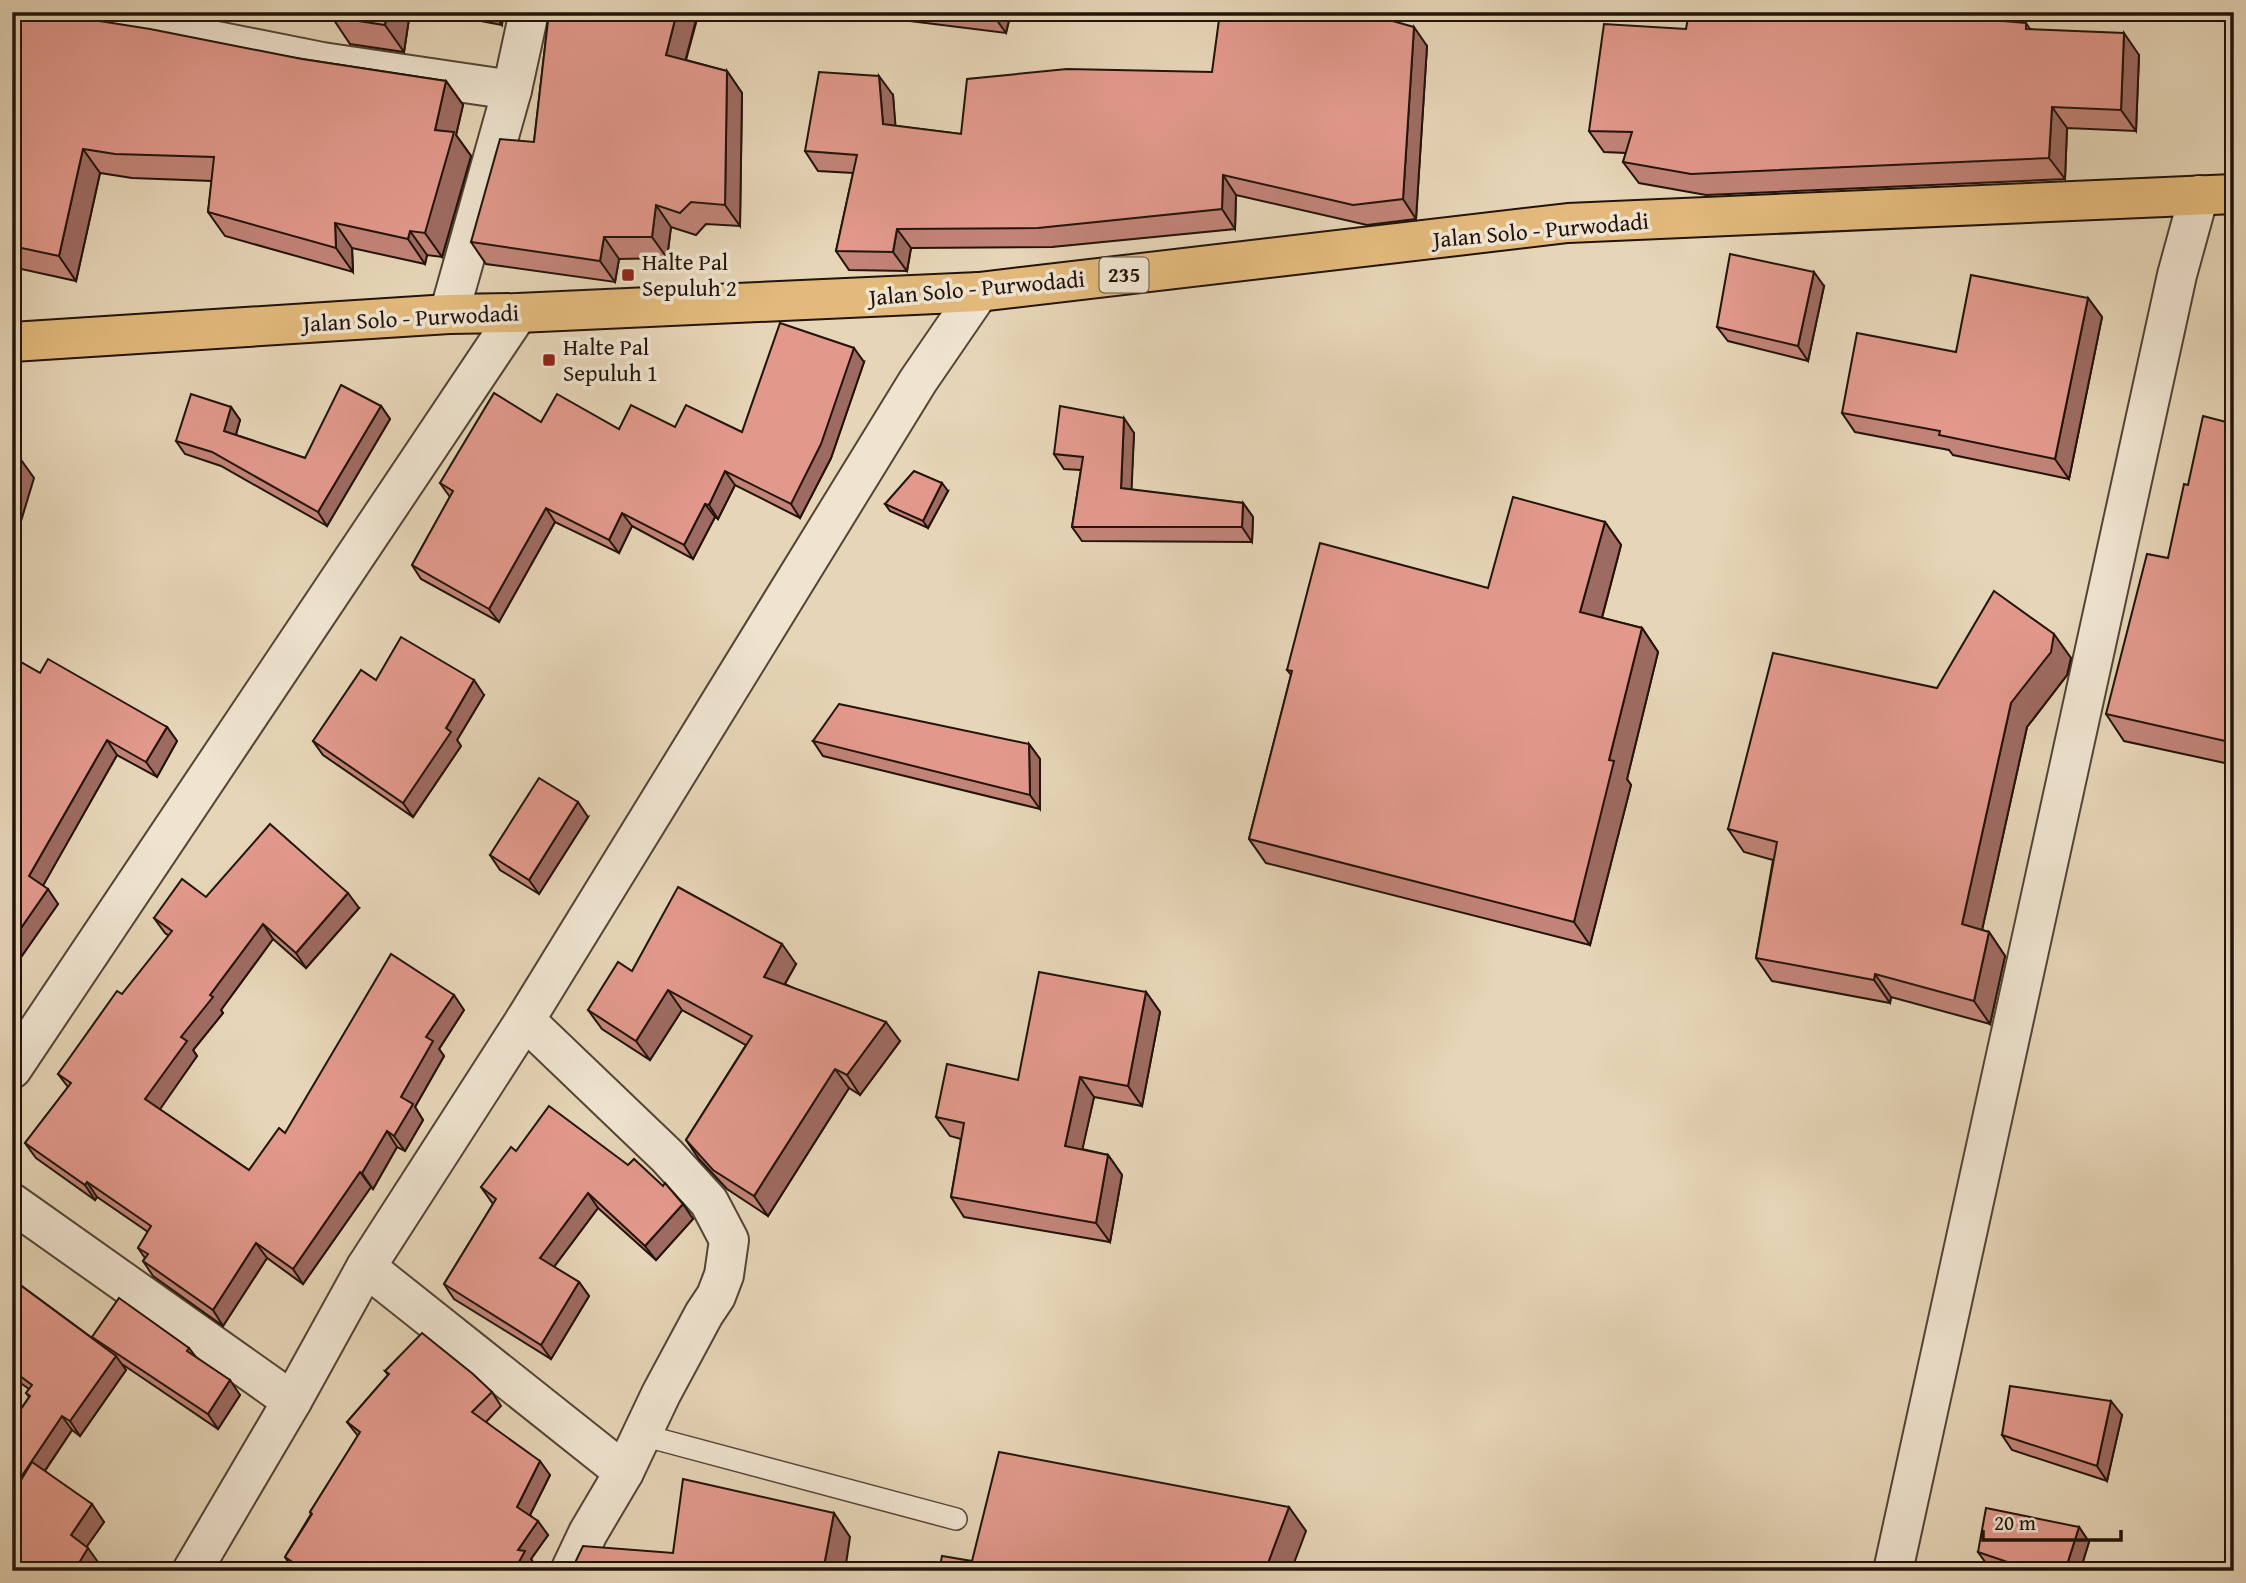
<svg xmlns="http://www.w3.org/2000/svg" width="2246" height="1583" font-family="'Gentium Book Plus',serif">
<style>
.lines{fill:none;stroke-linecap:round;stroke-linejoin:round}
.service-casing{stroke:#534436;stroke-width:24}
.minor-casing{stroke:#534436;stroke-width:42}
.primary-casing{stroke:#22130b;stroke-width:42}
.service{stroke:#efe4d0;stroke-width:21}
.minor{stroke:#efe4d0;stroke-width:38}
.primary{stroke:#e3ba7c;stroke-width:38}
.wall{fill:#c28478;stroke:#22130b;stroke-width:2}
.shaded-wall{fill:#9e6b62;stroke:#22130b;stroke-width:2}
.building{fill:#e2998c;stroke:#22130b;stroke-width:2}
.poi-dot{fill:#8f2418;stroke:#efe4d0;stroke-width:2.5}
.labels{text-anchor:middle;stroke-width:7;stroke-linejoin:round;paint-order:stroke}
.shield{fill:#efe4d0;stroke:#605246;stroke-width:2}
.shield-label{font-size:21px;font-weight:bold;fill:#22130b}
.street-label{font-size:23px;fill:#22130b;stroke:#efe4d0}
.poi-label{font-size:23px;fill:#22130b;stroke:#efe4d0;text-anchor:start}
</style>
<rect width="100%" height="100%" fill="#e6d5b7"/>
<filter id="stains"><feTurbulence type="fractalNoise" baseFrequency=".00286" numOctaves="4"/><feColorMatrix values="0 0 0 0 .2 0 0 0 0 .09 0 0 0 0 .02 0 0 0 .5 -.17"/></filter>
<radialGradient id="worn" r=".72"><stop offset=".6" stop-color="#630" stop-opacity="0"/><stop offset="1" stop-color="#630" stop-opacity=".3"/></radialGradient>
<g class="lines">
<g class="service-casing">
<path id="service" d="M642,1435l314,84"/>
</g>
<g class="minor-casing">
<g id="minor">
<path d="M45,12l126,20"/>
<path d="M177,12l-6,20 151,30 190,28"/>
<path d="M449,314l63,-224 17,-78"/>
<path d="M525,1020l142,136 42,46 20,38 -5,35 -8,21 -12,18 -43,80 -37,78 -36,61 -18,38"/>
<path d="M12,1069l506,-756"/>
<path d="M12,1203l280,198"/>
<path d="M366,1267l258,205"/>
<path d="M192,1571l100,-170 74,-134 159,-247 393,-639 61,-89"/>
<path d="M1893,1571l284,-1296 22,-80"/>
</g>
</g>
<g class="primary-casing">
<path id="primary" d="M12,342l437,-28 69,-1 461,-21 589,-69 666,-29"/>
</g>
<use href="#service" class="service"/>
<use href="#minor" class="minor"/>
<use href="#primary" class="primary"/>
</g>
<g class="wall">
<path d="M12,12l290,47 144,22 17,24 -7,30 15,21 -29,101 -15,-2 -2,9 -73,-16 1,24 -128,-36 -17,-24 4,-31 -80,-3 -32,-5 -24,108 -64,-14z"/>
<path d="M333,12h77l-6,40 -54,-8 -18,-27z"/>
<path d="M434,12h69l-1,13z"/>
<path d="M549,12h150l-13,48 41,11 15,22 -2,133 -34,-2 -10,11 -25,-8 -4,31 -48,1 -4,23 -129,-18 -15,-22 63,-100z"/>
<path d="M897,12h114l-5,21 -104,-13z"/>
<path d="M2026,23l4,6 109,26 -3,76 -69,-3 -2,51 -359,16 -67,-12 -16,-21 3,-9 -22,-1 -15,-21 97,-102z"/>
<path d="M1427,46l-11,173 -49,6 -131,-30 -1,34 -183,18 -141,1 -4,23 -58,-1 -13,-19 17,-78 -35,-2 -13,-20 88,-56 2,31 66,8 251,-62z"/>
<path d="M1824,286l-16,75 -80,-20 -11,-14z"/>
<path d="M2088,298l14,19 -33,162 -116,-24 -4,-5 -94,-18 -13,-19 114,-61z"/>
<path d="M864,362l-33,96 -31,60 -65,-33 -17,34 -3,-2 -22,42 -61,-33 -13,27 -64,-31 -56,100 -78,-43 -9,-14 38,-68 -10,-14 101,-61 78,7 56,-2 67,5z"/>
<path d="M381,406l9,13 -63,107 -106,-60 -36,-12 -9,-13 55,-34 9,13 -4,15 69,23z"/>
<path d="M2234,424v341l-110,-24 -18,-27 62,-156z"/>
<path d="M1134,433l-3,57 112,13 10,14 -1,25 -170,-1 -10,-14 9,-57 -17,-1 -10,-15z"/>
<path d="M948,491l-20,37 -38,-17 -5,-7z"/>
<path d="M1605,522l16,23 -19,73 40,10 16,24 -31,127 4,6 -41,160 -324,-82 -17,-24 42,-164 -4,-5 201,-82z"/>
<path d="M12,657l28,16 127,54 10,14 -20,36 -40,-22 -74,130 15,19 -46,66z"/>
<path d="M2071,658l-4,17 -40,52 -45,203 7,2 16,24 -15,68 -99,-27 -1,6 -118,-22 -16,-23 17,-98 -29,-8 -16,-23 209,-141z"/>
<path d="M376,680l108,15 -27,45 4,6 -48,71 -90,-62 -10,-14z"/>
<path d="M813,741l216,3 11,15v50l-217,-53z"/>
<path d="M588,817l-49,77 -39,-24 -10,-15z"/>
<path d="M206,897l153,11 -53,60 -33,-29 -52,71 2,3 -30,37 4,6 -38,53 90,61 36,-37 179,-123 -25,39 5,7 -29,51 8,13 -18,31 -8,-4 -24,42 -2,-2 -68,97 -36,-26 -44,68 -70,-50 -10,-15 2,-3 -7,-10 10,-16 -51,-35 -2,3 -59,-42 -11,-15 43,-56 -10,-13 111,-138 -4,-3 -11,-15z"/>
<path d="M796,964l-11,20 115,57 -40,54 -11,-7 -81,128 -41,-27 -28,-30 -13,-19 60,-95 -64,-35 -32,50 -48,-31 -14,-19 44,-39z"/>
<path d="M1146,992l14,20 -18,94 -48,-9 -12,52 26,6 14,20 -12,67 -146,-25 -13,-20 10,-58 -11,-3 -14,-19 82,-37z"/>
<path d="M516,1151l112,14 55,39 10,15 -37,41 -58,-52 -44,59 25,15 10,14 -38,63 -97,-60 -10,-15 49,-80 -12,-17z"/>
<path d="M12,1277l3,4 80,59 -3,-3 97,11 7,9 44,38 -22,34 -96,-65 4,6 -46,66 -8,-6 -27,41 59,51 -18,25 14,18 -3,6h-85v-149l17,-25 -3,-4 3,-4 -17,-12z"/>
<path d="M385,1371l107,21 9,14 -15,16 64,53 -20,40 18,20 -17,24 4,6 -3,6h-238l-9,-14 26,-43 -1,-2 48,-76 -11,-14 41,-47z"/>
<path d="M2122,1415l-15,66 -95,-31 -10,-15z"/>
<path d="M2079,1527l10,15 -9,29h-79l-13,-5 -10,-14z"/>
</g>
<g class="shaded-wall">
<path d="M387,12h23l-6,40 -19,-27z"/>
<path d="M493,12h10l-1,13z"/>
<path d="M677,12h21l-17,65 -15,-22z"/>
<path d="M991,12h20l-5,21z"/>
<path d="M1414,27l13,19 -11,173 -13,-20z"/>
<path d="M2124,33l15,22 -3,76 -15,-21z"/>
<path d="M727,71l15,22 -2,133 -15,-21z"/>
<path d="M879,76l14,19 4,49 -14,-20z"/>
<path d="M446,81l17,24 -7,30 15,21 -29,101 -17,-24 10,-103z"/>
<path d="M2052,107l15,21 -2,51 -16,-21z"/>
<path d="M83,149l17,24 -24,108 -17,-25z"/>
<path d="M1223,175l13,20 -1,34 -13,-20z"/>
<path d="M656,205l15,22 -4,31 -15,-21z"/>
<path d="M335,223l17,25 1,24 -17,-24z"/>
<path d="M897,229l14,19 -4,23 -14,-19z"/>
<path d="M410,231l17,24 -2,9 -17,-25z"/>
<path d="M604,237l15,22 -4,23 -15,-21z"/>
<path d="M1814,272l10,14 -16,75 -10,-15z"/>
<path d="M2088,298l14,19 -33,162 -14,-20z"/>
<path d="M854,348l10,14 -33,96 -31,60 -9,-14z"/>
<path d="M381,406l9,13 -63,107 -9,-14z"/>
<path d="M231,407l9,13 -7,24 -9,-13z"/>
<path d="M1124,418l10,15 -3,70 -10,-15z"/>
<path d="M19,457l15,21 -22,73v-71z"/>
<path d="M725,471l10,14 -17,34 -9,-14z"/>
<path d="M942,483l6,8 -20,37 -5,-7z"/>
<path d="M1243,503l10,14 -1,25 -10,-15z"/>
<path d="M705,504l10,13 -22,42 -9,-14z"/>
<path d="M546,508l9,14 -56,100 -10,-13z"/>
<path d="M622,513l10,13 -13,27 -10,-13z"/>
<path d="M1605,522l16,23 -24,91 -17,-24z"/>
<path d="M1642,628l16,24 -31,127 4,6 -41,160 -16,-23 35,-162z"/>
<path d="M2054,634l17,24 -4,17 -40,52 -49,221 -16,-24 49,-221z"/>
<path d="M474,680l10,15 -27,45 4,6 -48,71 -10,-14z"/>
<path d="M167,727l10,14 -20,36 -11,-15z"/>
<path d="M107,740l10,15 -77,136 -11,-15z"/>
<path d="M1029,744l11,15v50l-10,-14z"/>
<path d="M578,802l10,15 -49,77 -10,-14z"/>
<path d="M48,889l10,15 -46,66v-29z"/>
<path d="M348,893l11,15 -53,60 -10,-15z"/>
<path d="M263,924l10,15 -52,71 2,3 -30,37 4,6 -41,59 -11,-16 36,-62 29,-42z"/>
<path d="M1989,932l16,24 -15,68 -16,-23z"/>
<path d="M782,944l14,20 -18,32 -14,-19z"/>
<path d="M1875,974l16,23 -1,6 -16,-23z"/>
<path d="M668,990l14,20 -32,50 -14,-19z"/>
<path d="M1146,992l14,20 -18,94 -14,-20z"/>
<path d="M454,995l10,15 -25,39 5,7 -29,51 8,13 -18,31 -11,-15 7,-39 25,-60z"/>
<path d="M886,1022l14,19 -40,54 -13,-20z"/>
<path d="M835,1069l14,19 -81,128 -14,-20z"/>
<path d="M1080,1077l14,20 -15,68 -14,-19z"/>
<path d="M387,1131l10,16 -24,42 -11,-16z"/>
<path d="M1108,1155l14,20 -12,67 -14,-19z"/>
<path d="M360,1172l11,15 -68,97 -10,-15z"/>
<path d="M87,1182l10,15 -2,3 -10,-15z"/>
<path d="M588,1193l10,15 -48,64 -10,-14z"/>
<path d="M683,1204l10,15 -37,41 -11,-14z"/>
<path d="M256,1243l11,15 -44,68 -10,-16z"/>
<path d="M579,1282l10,14 -38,63 -10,-14z"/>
<path d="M116,1356l10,14 -46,66 -10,-15z"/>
<path d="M230,1380l10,15 -22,34 -10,-15z"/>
<path d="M2111,1401l11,14 -15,66 -10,-15z"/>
<path d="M62,1416l10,14 -49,73 -10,-14z"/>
<path d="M540,1461l10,14 -23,46 -10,-14z"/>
<path d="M92,1504l12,18 -21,30 -12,-17z"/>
<path d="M1289,1507l17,24 -15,40h-26z"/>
<path d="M834,1513l16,24 -5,34h-22z"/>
<path d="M538,1521l10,14 -17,24 4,6 -3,6h-18l4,-21z"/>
<path d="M2079,1527l10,15 -9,29h-15z"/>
<path d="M88,1548l12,17 -3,6h-23z"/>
</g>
<g class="building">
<path d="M12,12h31l107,17 152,30 144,22 -11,49 19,2 -29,101 -15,-2 -2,8 -73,-16 1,25 -128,-36 6,-55 -99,-3 -32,-5 -24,107 -47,-10z"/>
<path d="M333,12h54l-2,13 -53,-8z"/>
<path d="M549,12h128l-11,43 61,16 -2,134 -34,-3 -11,11 -24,-8 -4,32h-48l-4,24 -129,-19 29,-103 34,3z"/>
<path d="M1220,12h141l53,15 -11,172 -50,6 -130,-30 -1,34 -184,19 -141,1 -4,23 -57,-1 21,-96 -52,-4 14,-79 60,4 4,48 78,10 6,-55 100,-10 145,3z"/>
<path d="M1689,12h210l127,11v6l98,4 -3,77 -69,-3 -3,51 -358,16 -68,-12 9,-30 -43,-1 15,-107 82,5z"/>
<path d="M1730,254l84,18 -16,74 -81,-19z"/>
<path d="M1971,275l117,23 -33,161 -116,-24 1,-4 -98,-18 15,-80 99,19z"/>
<path d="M780,323l74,25 -33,96 -30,60 -66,-33 -16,34 -4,-1 -21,41 -62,-32 -13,27 -63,-32 -57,101 -77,-44 41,-74 -13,-8 54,-90 47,29 16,-28 62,35 12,-24 44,22 11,-22 56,27z"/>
<path d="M341,385l40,21 -63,106 -106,-60 -36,-11 15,-47 40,13 -7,24 81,27z"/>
<path d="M1060,406l64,12 -3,70 122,15 -1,24h-170l11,-70 -29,-3z"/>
<path d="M2203,416l31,8v319l-128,-29 41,-160 21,4 16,-74 4,1z"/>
<path d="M12,455l7,2 -7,23z"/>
<path d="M914,471l28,12 -19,38 -38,-17z"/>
<path d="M1513,497l92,25 -25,90 62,16 -33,132 5,1 -40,161 -325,-83 43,-168 -5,-1 33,-127 168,45z"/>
<path d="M1994,591l60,43 -3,18 -40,51 -49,221 27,8 -15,69 -99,-27 -1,6 -118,-22 21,-116 -49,-13 45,-176 164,35z"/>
<path d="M401,637l73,43 -28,48 5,4 -48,71 -90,-62 48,-71 15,10z"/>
<path d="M12,657l28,16 8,-14 119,68 -21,35 -39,-22 -78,136 19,13 -36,52z"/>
<path d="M839,704l190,40 1,51 -217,-54z"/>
<path d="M539,778l39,24 -49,78 -39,-25z"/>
<path d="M270,824l78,69 -52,60 -33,-29 -53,71 3,2 -32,40 6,4 -42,58 104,71 30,-42 6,5 106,-179 63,41 -28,42 7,4 -32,56 12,7 -19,32 -7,-5 -25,42 -2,-1 -67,97 -37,-26 -43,67 -70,-49 5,-7 -10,-6 13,-22 -64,-44 -2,3 -60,-42 46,-60 -13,-9 59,-83 5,3 50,-63 -18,-13 28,-39 24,18z"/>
<path d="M678,887l104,57 -18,33 122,45 -39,53 -12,-6 -81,127 -41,-26 -27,-30 66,-104 -84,-46 -32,51 -48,-31 30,-48 14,9z"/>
<path d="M1039,972l107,20 -18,94 -48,-9 -15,69 43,9 -12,68 -145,-26 13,-74 -28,-6 11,-53 71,16z"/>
<path d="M549,1106l79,59 6,-6 29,27 2,-3 18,21 -38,42 -57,-53 -48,65 39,24 -38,63 -97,-61 52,-85 -15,-12 30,-40 5,4z"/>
<path d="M12,1279l104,77 -46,65 -8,-5 -49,73 -1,-67 18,-26 -4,-3 6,-8 -20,-15z"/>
<path d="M119,1298l70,50 -2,3 43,29 -22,34 -116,-77z"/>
<path d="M422,1333l51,41 19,18 -20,20 68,49 -23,46 21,14 -20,29 7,1 -11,20h-208l-21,-14 27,-43 -2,-2 50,-80 -13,-10 42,-48 -4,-3z"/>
<path d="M2010,1386l101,15 -14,65 -95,-31z"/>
<path d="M999,1452l290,55 -24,64h-326l3,-15 30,5z"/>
<path d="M32,1462l60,42 -21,31 17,13 -14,23h-62v-76z"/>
<path d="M683,1479l151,34 -11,58h-252l12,-25 90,7z"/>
<path d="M1986,1508l93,19 -14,44h-31l-56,-19z"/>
</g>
<g class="poi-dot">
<rect x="621" y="268" width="14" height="14" rx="3.5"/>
<rect x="542" y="353" width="14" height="14" rx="3.5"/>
</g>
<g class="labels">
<rect class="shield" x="1099.5" y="257.5" width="49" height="35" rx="5"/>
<g class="shield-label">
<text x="1124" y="282">235</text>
</g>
<g class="street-label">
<text transform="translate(1541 230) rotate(-5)" y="8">Jalan Solo - Purwodadi</text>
<text transform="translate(977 288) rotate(-5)" y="8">Jalan Solo - Purwodadi</text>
<text transform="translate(411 318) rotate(-3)" y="8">Jalan Solo - Purwodadi</text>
</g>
<g class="poi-label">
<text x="642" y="270">Halte Pal<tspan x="642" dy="26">Sepuluh 2</tspan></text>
<text x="563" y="355">Halte Pal<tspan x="563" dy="26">Sepuluh 1</tspan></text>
</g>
</g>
<rect width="2246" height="1583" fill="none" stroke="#e6d5b7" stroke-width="42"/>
<rect x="14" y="14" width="2218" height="1555" fill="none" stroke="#22130b" stroke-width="3.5"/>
<rect x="21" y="21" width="2204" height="1541" fill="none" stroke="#22130b" stroke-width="2"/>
<path d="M1983 1530v10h138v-10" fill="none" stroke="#22130b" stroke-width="3.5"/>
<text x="1994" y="1530" font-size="21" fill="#22130b" stroke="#efe4d0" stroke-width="5" paint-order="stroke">20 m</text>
<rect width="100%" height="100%" filter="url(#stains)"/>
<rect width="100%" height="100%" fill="url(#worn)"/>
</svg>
